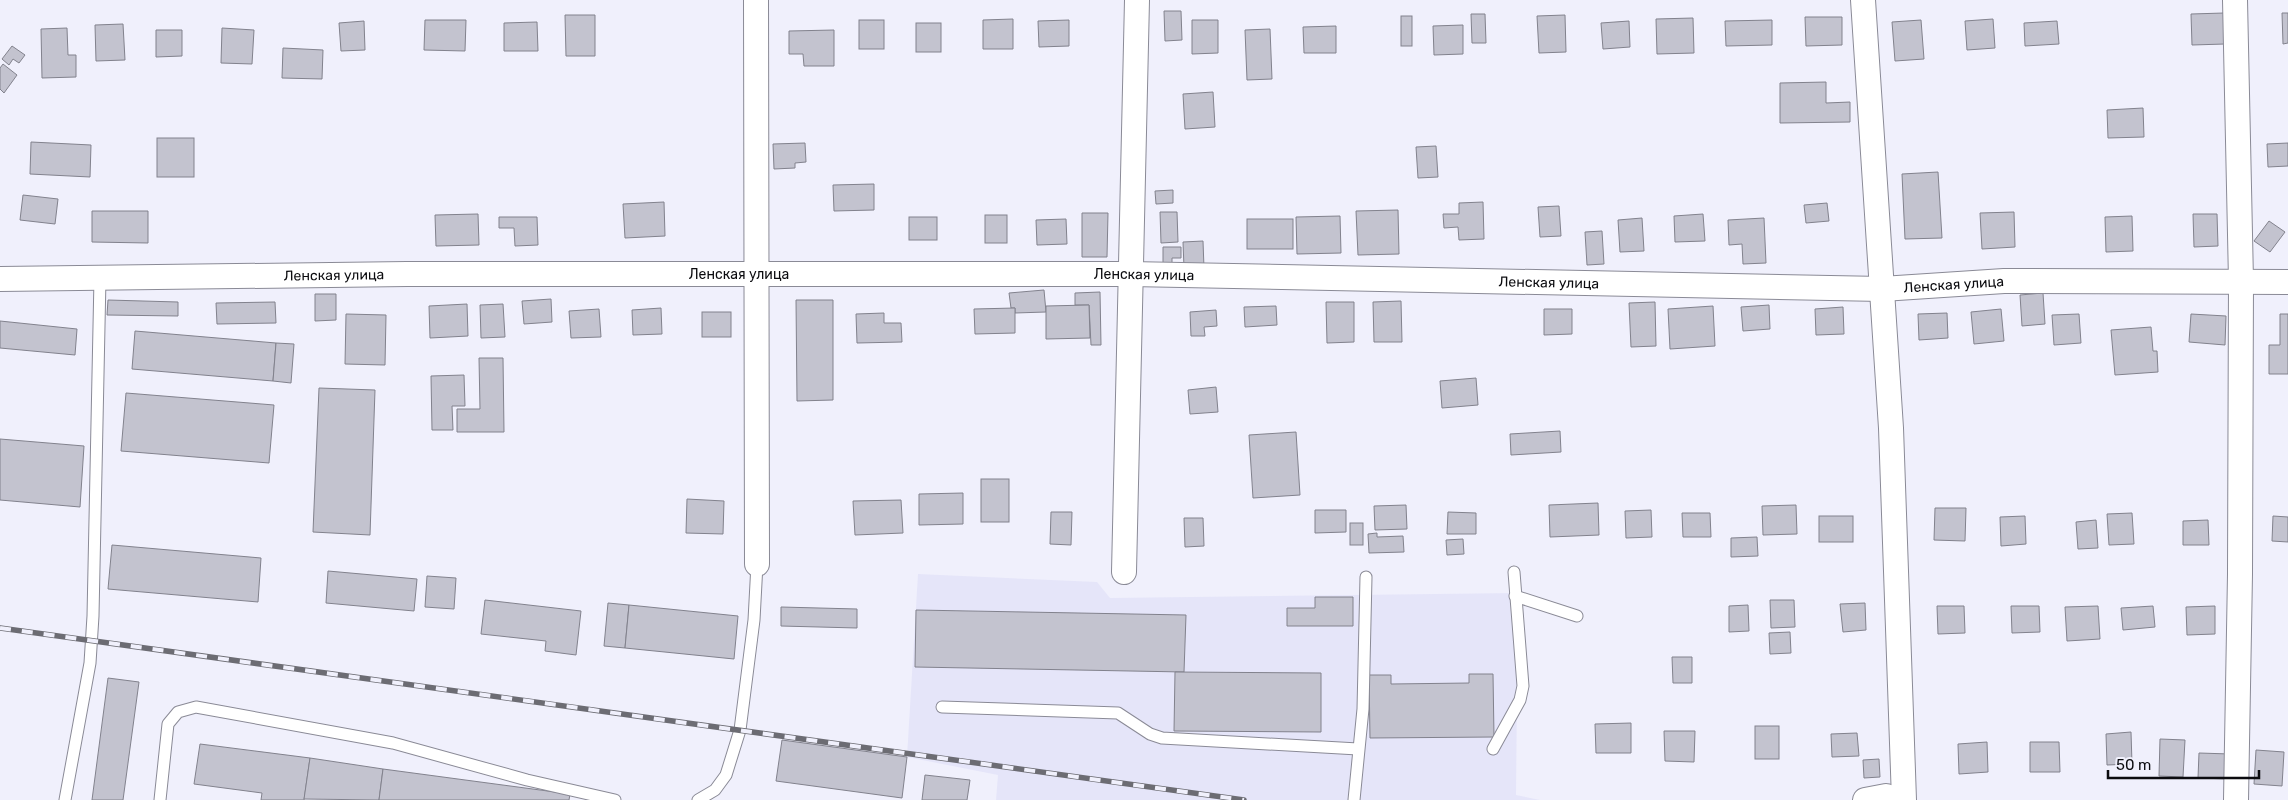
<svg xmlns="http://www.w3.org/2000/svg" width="2288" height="800" font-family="Rubik,sans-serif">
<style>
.built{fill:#e5e5f9}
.building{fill:#c3c3cf;stroke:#82828d}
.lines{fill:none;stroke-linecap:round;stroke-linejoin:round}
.service-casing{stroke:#8a8a96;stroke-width:13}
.minor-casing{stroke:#8a8a96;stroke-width:26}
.service{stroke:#fff;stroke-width:11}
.minor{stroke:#fff;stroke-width:24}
.rail-casing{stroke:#6c6c73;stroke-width:5.5}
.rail{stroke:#f0f0fc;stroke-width:4;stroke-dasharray:11;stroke-linecap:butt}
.labels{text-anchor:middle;stroke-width:5;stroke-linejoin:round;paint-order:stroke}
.street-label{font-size:14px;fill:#0b0b0f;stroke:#f0f0fc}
</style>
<rect width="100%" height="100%" fill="#f0f0fc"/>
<path class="built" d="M918,574l179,8 13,16 408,-5 -2,202 24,5h-544l2,-25 -91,-18z"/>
<g class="building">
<path d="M1164,11h17l1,29 -17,1z"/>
<path d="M2224,13l1,31 -33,1 -1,-31z"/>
<path d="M2282,13h6v30l-5,1z"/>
<path d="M1471,14h14l1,29h-14z"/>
<path d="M565,15h30v41h-29z"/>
<path d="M1565,15l1,37 -27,1 -2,-37z"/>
<rect x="1401" y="16" width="11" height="30"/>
<path d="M1805,17h37v28l-36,1z"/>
<path d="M1693,18l1,35 -37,1 -1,-35z"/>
<path d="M1013,19v30h-30v-29z"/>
<path d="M1993,19l2,29 -28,2 -2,-29z"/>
<path d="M425,20h41l-1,31 -41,-1z"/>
<rect x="859" y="20" width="25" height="29"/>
<path d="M1069,20v26l-30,1 -1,-26z"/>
<path d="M1192,20h26v33l-26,1z"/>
<path d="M1772,20v25l-46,1 -1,-25z"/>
<path d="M1921,20l3,39 -29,2 -3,-39z"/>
<path d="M364,21l1,29 -24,1 -2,-28z"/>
<path d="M1629,21l1,26 -27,2 -2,-26z"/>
<path d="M2057,21l2,23 -34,2 -1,-23z"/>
<path d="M537,22l1,29h-34v-28z"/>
<rect x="916" y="23" width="25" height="29"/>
<path d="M123,24l2,36 -29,1 -1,-36z"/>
<path d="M1463,25v29l-29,1 -1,-29z"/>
<path d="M1336,26v27h-32l-1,-26z"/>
<path d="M67,28l1,27h8v22l-34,1 -1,-49z"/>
<path d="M222,28l32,2 -2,34 -31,-1z"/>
<path d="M1270,29l2,50 -25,1 -2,-50z"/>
<path d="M156,30h26v26l-26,1z"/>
<path d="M834,30v36h-30l-1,-12h-14v-23z"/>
<path d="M12,46l13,9 -6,8 -6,-4 -4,6 -7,-6z"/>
<path d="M283,48l40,2 -1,29 -40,-1z"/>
<path d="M3,64l14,11 -13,18 -4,-4v-21z"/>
<path d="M1826,82v21l24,-1v20l-70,1v-40z"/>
<path d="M1213,92l2,35 -30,2 -2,-35z"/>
<path d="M2143,108l1,29 -36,1 -1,-28z"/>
<rect x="157" y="138" width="37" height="39"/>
<path d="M31,142l60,3 -1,32 -60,-3z"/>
<path d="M805,143l1,19 -11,1v5l-21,1 -1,-25z"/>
<path d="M2288,143v23l-20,1 -1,-23z"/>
<path d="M1436,146l2,31 -20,1 -2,-31z"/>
<path d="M1938,172l4,66 -37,1 -3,-65z"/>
<path d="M874,184v26l-40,1 -1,-26z"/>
<path d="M1173,190v13l-17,1 -1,-13z"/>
<path d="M23,195l35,4 -3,25 -35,-4z"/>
<path d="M664,202l1,34 -40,2 -2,-34z"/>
<path d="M1483,202l1,37 -25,1 -1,-13 -14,1 -1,-14h16v-11z"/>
<path d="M1827,203l2,18 -23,2 -2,-18z"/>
<path d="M1559,206l2,30 -21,1 -2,-30z"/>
<path d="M1398,210l1,44 -41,1 -2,-44z"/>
<path d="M92,211h56v32l-56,-1z"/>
<path d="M1160,212h17l1,30 -17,1z"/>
<path d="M2014,212l1,35 -33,2 -2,-36z"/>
<path d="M1082,213h26l-1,44h-25z"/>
<path d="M478,214l1,31 -43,1 -1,-31z"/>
<path d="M1703,214l2,27 -30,1 -1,-26z"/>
<path d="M2193,214h24l1,32 -24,1z"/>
<rect x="985" y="215" width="22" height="28"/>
<path d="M1340,216l1,37 -44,1 -1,-37z"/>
<path d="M2132,216l1,35 -27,1 -1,-35z"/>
<path d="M499,217h38l1,28 -23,1 -1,-18h-15z"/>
<rect x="909" y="217" width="28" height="23"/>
<path d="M1642,218l2,33 -24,1 -2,-32z"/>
<path d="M1764,218l2,45 -23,1 -1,-20 -13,1 -1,-25z"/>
<path d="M1066,219l1,25 -30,1 -1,-25z"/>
<rect x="1247" y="219" width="46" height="30"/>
<path d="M2269,221l16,11 -15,20 -16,-11z"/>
<path d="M1602,231l2,33 -17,1 -2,-33z"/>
<path d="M1203,241l1,27h-20l-1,-26z"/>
<path d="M1163,247h18v11h-9v9h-9z"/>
<path d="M1044,290l2,22 -31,1v-5h-4l-2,-15z"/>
<path d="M1100,292l1,53h-10l-2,-40h-14v-12z"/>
<path d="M2043,293l2,31 -23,2 -2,-31z"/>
<path d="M315,294h21v26l-21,1z"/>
<path d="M551,299l1,23 -28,2 -2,-23z"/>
<path d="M108,300l70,2v14l-71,-1z"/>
<path d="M796,300h37v100l-36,1z"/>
<path d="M1401,301l1,41h-28l-1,-40z"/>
<path d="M275,302l1,21 -59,1 -1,-21z"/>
<path d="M1326,302h28v40l-27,1z"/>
<path d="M1655,302l1,44 -25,1 -2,-44z"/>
<path d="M467,304l1,32 -38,2 -1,-32z"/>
<path d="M503,304l2,33 -24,1 -1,-33z"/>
<path d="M1089,305l1,33 -44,1v-33z"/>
<path d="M1769,305l1,24 -27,2 -2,-24z"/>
<path d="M1276,306l1,19 -32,2 -1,-20z"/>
<path d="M1713,306l2,40 -45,3 -2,-40z"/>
<path d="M1843,307l1,27 -28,1 -1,-26z"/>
<path d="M661,308l1,26 -29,1 -1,-25z"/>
<path d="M1015,308v25l-40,1 -1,-25z"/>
<path d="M599,309l2,28 -30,1 -2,-27z"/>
<path d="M1544,309h28v25l-28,1z"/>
<path d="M2001,309l3,32 -30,3 -3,-32z"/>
<path d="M1216,310l1,16 -13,1 1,9h-14l-1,-24z"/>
<rect x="702" y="312" width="29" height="25"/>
<path d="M884,313v10h17l1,19 -45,1 -1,-29z"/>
<path d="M1947,313l1,25 -29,2 -1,-26z"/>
<path d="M346,314l40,1 -1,50 -40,-1z"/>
<path d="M2079,314l2,29 -27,2 -2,-30z"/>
<path d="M2191,314l35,2 -1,29 -36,-3z"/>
<path d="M2280,314h8v60h-19v-29h11z"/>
<path d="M0,321l77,8 -2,26 -75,-7z"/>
<path d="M2151,327l2,24h4l1,21 -43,3 -4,-45z"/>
<path d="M135,331l141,12 -3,38 -141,-12z"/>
<path d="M276,343l18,1 -3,39 -18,-2z"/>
<path d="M479,358h24l1,74h-47v-23h23z"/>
<path d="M464,375l1,31h-13l1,24h-21l-1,-54z"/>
<path d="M1476,378l2,27 -36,3 -2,-27z"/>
<path d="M1216,387l2,25 -28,2 -2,-24z"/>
<path d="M319,388l56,2 -5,145 -57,-3z"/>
<path d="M126,393l148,12 -5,58 -148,-12z"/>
<path d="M1560,431l1,21 -50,3 -1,-21z"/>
<path d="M1296,432l4,63 -47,3 -4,-63z"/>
<path d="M0,439l84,7 -4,61 -80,-7z"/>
<rect x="981" y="479" width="28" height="43"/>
<path d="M963,493v31l-44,1v-31z"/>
<path d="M687,499l37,2 -1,33 -37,-1z"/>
<path d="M901,500l2,33 -48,2 -2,-34z"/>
<path d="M1598,503l1,32 -49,2 -1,-32z"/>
<path d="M1406,505l1,24 -32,1 -1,-24z"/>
<path d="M1796,505l1,29 -34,1 -1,-29z"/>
<path d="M1935,508h31l-1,33 -31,-1z"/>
<path d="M1315,510h31v22l-31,1z"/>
<path d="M1651,510l1,27 -26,1 -1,-27z"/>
<path d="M1051,512h21l-1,33 -21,-1z"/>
<path d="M1448,512l28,1v21h-29z"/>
<path d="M1682,513h28l1,24h-28z"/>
<path d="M2132,513l2,31 -25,1 -2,-31z"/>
<rect x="1819" y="516" width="34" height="26"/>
<path d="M2025,516l1,28 -25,2 -1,-29z"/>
<path d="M2273,516l15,1v25l-16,-1z"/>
<path d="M1184,518h19l1,28 -19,1z"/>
<path d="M2096,520l2,28 -20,1 -2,-27z"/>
<path d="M2208,520l1,25h-26v-24z"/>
<rect x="1350" y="523" width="13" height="22"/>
<path d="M1377,533v4l26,-1 1,16 -35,1 -1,-19z"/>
<path d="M1757,537l1,19 -27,1v-19z"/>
<path d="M1463,539l1,15 -17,1 -1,-15z"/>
<path d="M112,545l149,13 -3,44 -150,-13z"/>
<path d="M328,571l89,8 -3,32 -88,-8z"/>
<path d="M427,576l29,2 -2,31 -29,-2z"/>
<path d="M1315,597h38v29h-66v-18h28z"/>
<path d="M485,600l96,11 -5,44 -31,-4 1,-10 -65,-7z"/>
<path d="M1770,600h24l1,27 -24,1z"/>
<path d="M608,603l21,2 -4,43 -21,-2z"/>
<path d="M1865,603l1,27 -23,2 -3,-28z"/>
<path d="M629,605l109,11 -4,43 -109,-11z"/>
<path d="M1748,605l1,26 -20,1v-26z"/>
<path d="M1937,606h27l1,27 -27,1z"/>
<path d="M2011,606h28l1,26 -28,1z"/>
<path d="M2098,606l2,33 -33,2 -2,-34z"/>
<path d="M2153,606l2,21 -32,3 -2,-22z"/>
<path d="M2215,606v28l-28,1 -1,-28z"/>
<path d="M781,607l76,2v19l-76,-2z"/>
<path d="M916,610l270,5 -2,57 -269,-5z"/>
<path d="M1790,632l1,21 -21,1 -1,-21z"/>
<path d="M1672,657h20v26h-19z"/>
<path d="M1175,672l146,1v59l-147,-1z"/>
<path d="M1469,674h24l1,63 -124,1 -1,-63h22v9l78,-1z"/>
<path d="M108,678l31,4 -16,118h-31z"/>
<path d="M1631,723v30h-35l-1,-29z"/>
<rect x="1755" y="726" width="24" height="33"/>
<path d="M1664,731h31l-1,31 -29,-1z"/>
<path d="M2131,732l1,32 -25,1 -1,-31z"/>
<path d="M1857,733l2,23 -27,1 -1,-23z"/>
<path d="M2160,739l25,1 -2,37 -24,-1z"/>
<path d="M782,740l125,17 -5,41 -126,-17z"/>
<path d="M1987,742l1,30 -29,2 -1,-30z"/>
<path d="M2030,742h29l1,30h-30z"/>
<path d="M200,744l110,14 -6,42h-43l1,-7 -68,-9z"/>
<path d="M2256,750l28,2 -2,34 -28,-2z"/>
<path d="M2199,753l31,1 -1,25 -31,-1z"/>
<path d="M310,758l73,11 -4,31 -75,-1z"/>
<path d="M1879,759l1,18 -16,1 -1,-18z"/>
<path d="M383,769l187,25 -1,6h-190z"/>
<path d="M925,775l45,5 -3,20h-45z"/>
</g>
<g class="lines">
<g class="service-casing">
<g id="service">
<path d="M1515,596l62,20"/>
<path d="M942,707l176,6 32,21 12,4 196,11"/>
<path d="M1493,749l27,-49 3,-14 -9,-114"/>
<path d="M65,800l25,-137 3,-47 7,-338"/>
<path d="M160,800l8,-76 10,-12 18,-5 197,36 134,37 88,20"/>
<path d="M698,800l17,-10 11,-15 14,-45 14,-110 3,-56"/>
<path d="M1354,800l9,-91 3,-132"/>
</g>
</g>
<g class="minor-casing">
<g id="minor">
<path d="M756,0l1,564"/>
<path d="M1863,0l28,428 13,372"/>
<path d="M2235,0l6,281 -1,293 -4,226"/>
<path id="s1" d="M0,279l407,-5h723l752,15 122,-8 284,1"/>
<path d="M1124,572l13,-572"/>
<path d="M1865,800l21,-4 13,4"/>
</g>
</g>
<use href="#service" class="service"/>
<use href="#minor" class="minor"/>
<g class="rail-casing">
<path id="rail" d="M0,628l1244,172"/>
</g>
<use href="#rail" class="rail"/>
</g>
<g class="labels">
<g class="street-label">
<text dy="5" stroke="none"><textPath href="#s1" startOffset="334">Ленская улица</textPath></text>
<text dy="5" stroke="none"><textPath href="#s1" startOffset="739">Ленская улица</textPath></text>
<text dy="5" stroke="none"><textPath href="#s1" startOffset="1144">Ленская улица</textPath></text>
<text dy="5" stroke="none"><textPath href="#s1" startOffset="1549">Ленская улица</textPath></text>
<text dy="5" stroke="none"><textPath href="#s1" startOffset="1954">Ленская улица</textPath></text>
</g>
</g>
<path d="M2108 770v8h151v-8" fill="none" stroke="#0b0b0f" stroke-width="2.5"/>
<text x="2116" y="770" font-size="15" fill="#0b0b0f" stroke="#f0f0fc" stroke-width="4" paint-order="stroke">50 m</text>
</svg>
